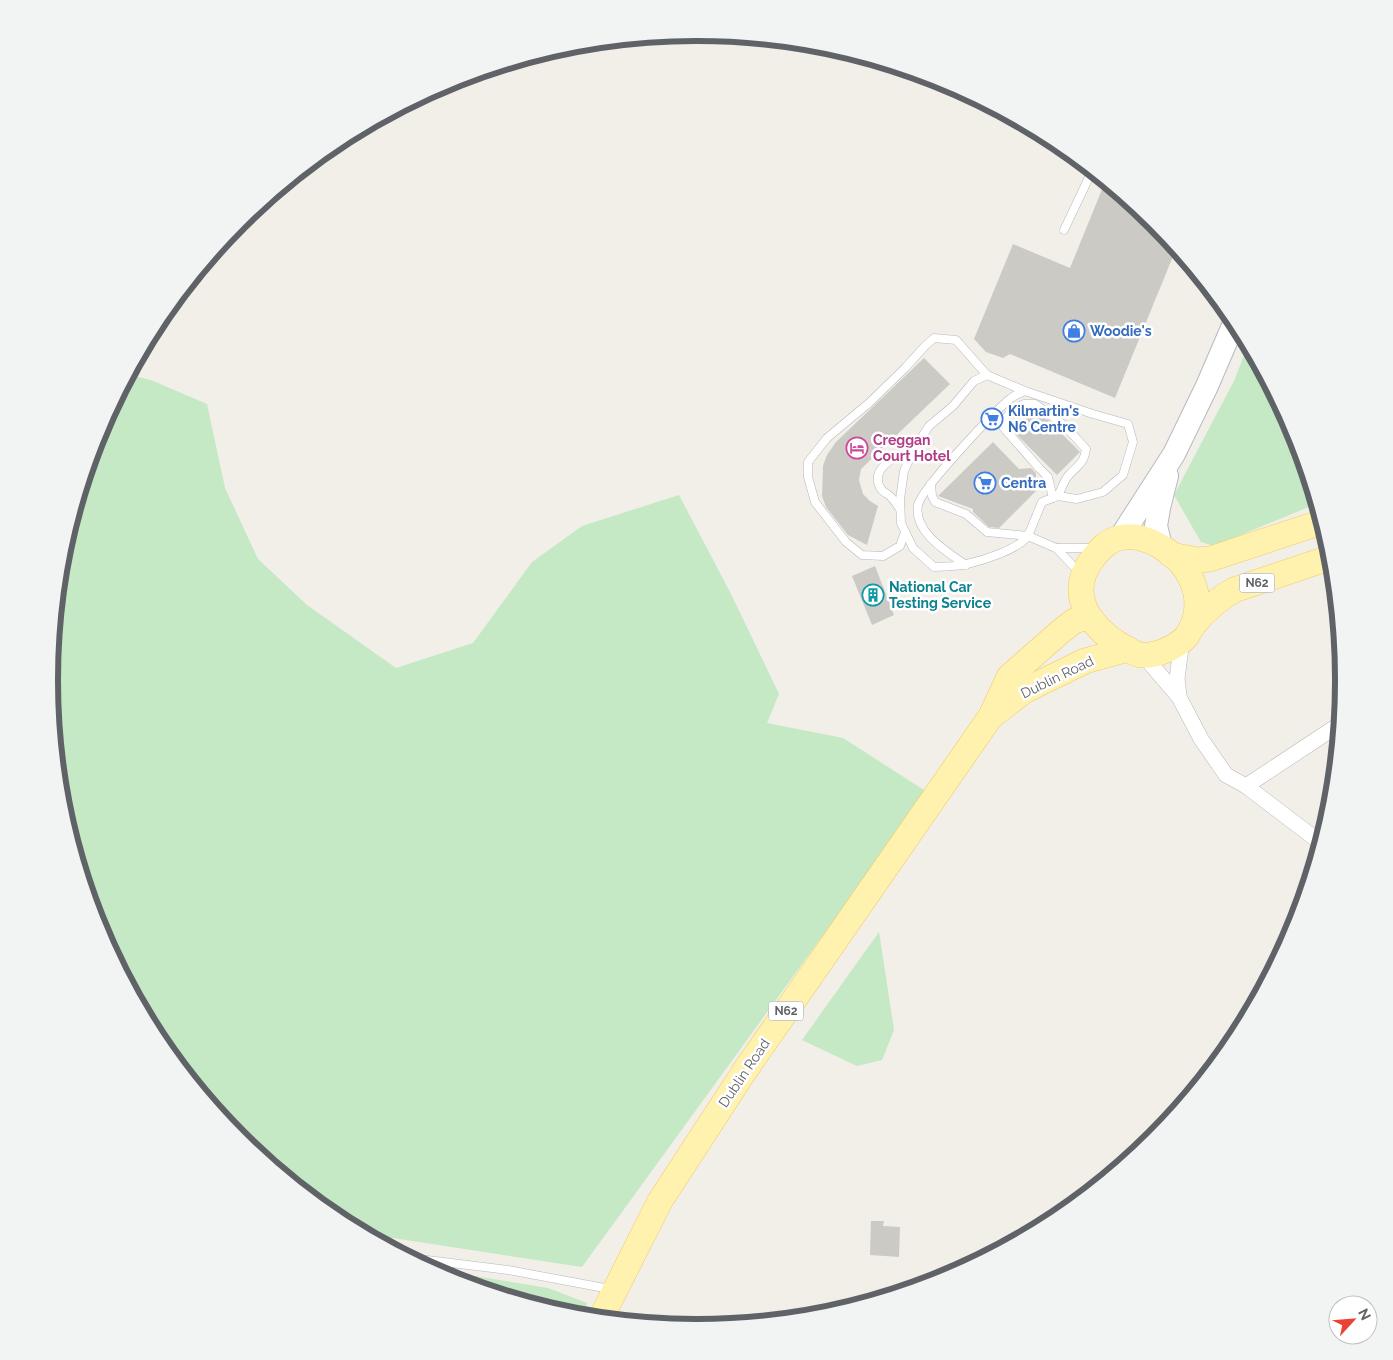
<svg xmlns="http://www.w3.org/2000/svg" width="1393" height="1360" font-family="Raleway,sans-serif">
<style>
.green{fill:#c5e8c5}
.building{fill:#cccac5}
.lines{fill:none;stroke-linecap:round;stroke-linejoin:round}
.service-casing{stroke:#b5b8bc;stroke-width:9}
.minor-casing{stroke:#b5b8bc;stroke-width:16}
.secondary-casing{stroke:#b6babf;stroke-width:24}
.primary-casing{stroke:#f2c960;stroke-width:26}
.service{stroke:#fff;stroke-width:8}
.minor{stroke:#fff;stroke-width:15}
.secondary{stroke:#fff;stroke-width:22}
.primary{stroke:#fff2af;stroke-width:25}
.labels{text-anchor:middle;stroke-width:5;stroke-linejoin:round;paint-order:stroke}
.shield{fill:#fff;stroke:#8f9295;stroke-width:1}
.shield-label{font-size:12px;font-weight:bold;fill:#5f6368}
.shop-label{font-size:14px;font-weight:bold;fill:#366cbe;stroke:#fff;text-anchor:start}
.hotel-label{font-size:14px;font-weight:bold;fill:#b23c85;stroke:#fff;text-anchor:start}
.culture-label{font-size:14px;font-weight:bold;fill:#0d838f;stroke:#fff;text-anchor:start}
.street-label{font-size:14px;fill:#5f6368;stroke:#fff}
.rim{fill:none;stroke:#5f6368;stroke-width:6}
</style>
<rect width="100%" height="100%" fill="#f1efe8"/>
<g class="green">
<path d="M1248,345l47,87 21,72 -102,42 -13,-4 -27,-47 60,-114z"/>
<path d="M129,375l22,5 56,24 18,84 33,71 49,46 89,63 77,-25 59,-81 50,-36 97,-31 52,99 48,100 -12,29 76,15 84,54 -345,475 -215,-33 -30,-16 -99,-80 -80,-99 -60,-111 -37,-122 -12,-126 13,-127 36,-121z"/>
<path d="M879,932l15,98 -12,30 -25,6 -55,-26z"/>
<path d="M432,1269l116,19 39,15 -4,13 -13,-1 -122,-37z"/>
</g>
<g class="building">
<path d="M1105,182l50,40 21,27 -61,149 -105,-44 -7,4 -17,-6 -12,-13 39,-95 57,24z"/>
<path d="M924,358l26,26 -89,85 -2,11 4,14 7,7 8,5 -11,39 -19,-10 -22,-28 -4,-11 1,-30 4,-11 9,-13z"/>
<path d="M1031,410h2l15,10 32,32 -23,23 -39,-39 -3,-4 1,-1 -6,-7 8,-7 3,3z"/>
<path d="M993,442l26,27 12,-1 5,5v18l-37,37 -10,-1 -16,-15v-3l-35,-13z"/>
<path d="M875,566l19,49 -22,10 -20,-49z"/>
<path d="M871,1221h13l-1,5 17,1 -1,30 -29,-2z"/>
</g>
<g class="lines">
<g class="service-casing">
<g id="service">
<path d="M1064,230l28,-59"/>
<path d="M987,375l-13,6 -21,25 -24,20 -16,25 -9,20 -4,28 1,24 12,25 21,19c11,-1 22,0 33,-3 17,-4 50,-14 61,-28l28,12 25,26"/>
<path d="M1053,498l-5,-21 -9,-9 -36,-41 1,-7 8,-9 12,-7h11l29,21 22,24c-3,17 -7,14 -17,26 -5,5 -8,15 -11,21"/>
<path d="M900,509c-3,-4 -6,-9 -10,-13 -2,-2 -7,-4 -9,-7 -14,-22 20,-35 35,-42"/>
<path d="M905,532l-5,14 -17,10 -21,-1 -16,-13 -31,-40 -7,-25v-15l19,-24 42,-35 36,-35 20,-22 9,-8 22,2 31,35 38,16 68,23 35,10 5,18 -10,33 -20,17 -26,7 -19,-3 -16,6 -14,34 -41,-4 -21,-18 -31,-12 -3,-6 -1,-12"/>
<path d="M1056,548h37"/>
<path d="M966,565c-19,-13 -53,-33 -48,-60 3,-16 77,-94 93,-107 4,-3 9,-5 14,-7"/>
<path d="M411,1258l97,12 102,19"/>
</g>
</g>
<g class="minor-casing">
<g id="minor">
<path d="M1143,655l36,42 22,42 25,36 20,11 75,57"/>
<path d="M1179,696l-2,-17 5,-39"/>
<path d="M1246,786l94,-62"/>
</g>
</g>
<g class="secondary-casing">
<g id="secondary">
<path d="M1120,538l54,-84 33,-68 28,-65"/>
<path d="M1161,546l-5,-20 3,-18 8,-32"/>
</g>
</g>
<g class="primary-casing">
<g id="primary">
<path d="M1171,555l27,5 12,-1 112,-37"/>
<path d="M1193,626c5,-15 6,-30 -1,-45 -10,-25 -45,-50 -73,-43 -12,3 -19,11 -26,20 -24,31 -9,60 18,81 9,6 20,14 30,16 14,2 36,-8 45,-18 3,-4 5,-9 8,-13 12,-14 24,-25 40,-34l98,-33"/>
<path d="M993,715l31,-24 16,-8 45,-22 43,-12"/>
<path d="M601,1318l59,-117 84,-129 247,-356 18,-39 51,-45 14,-11 15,-4"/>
</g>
</g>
<use href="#service" class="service"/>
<use href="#minor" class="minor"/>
<use href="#secondary" class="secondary"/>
<use href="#primary" class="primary"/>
</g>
<defs>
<g id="shop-ring" transform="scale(1.125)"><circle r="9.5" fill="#fff" stroke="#3f7fe0" stroke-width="1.5"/><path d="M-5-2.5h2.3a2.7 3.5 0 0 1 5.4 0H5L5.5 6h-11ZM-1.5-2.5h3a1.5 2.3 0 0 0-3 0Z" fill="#3f7fe0"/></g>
<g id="supermarket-ring" transform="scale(1.125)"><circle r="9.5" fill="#fff" stroke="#3f7fe0" stroke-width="1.5"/><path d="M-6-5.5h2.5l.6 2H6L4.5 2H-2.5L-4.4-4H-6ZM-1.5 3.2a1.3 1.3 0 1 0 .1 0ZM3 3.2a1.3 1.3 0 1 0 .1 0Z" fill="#3f7fe0"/></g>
<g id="hotel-ring" transform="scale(1.125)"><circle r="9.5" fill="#fff" stroke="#d1479c" stroke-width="1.5"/><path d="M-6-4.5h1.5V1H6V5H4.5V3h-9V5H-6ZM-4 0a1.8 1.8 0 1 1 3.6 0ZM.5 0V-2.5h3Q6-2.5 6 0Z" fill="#d1479c"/></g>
<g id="building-ring" transform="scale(1.125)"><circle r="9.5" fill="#fff" stroke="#0f9aa8" stroke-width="1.5"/><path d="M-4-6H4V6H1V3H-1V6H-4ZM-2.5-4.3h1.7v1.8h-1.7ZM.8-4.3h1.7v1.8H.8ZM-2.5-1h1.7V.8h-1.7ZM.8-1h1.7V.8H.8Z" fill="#0f9aa8"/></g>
</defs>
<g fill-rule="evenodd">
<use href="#shop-ring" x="1074" y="331"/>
<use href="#supermarket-ring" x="992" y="419"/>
<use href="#hotel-ring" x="857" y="448"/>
<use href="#supermarket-ring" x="985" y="483"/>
<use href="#building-ring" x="873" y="595"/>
</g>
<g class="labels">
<g class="shield">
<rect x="1239.5" y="573.5" width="35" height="19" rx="4"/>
<rect x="768.5" y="1001.5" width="35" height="19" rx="4"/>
</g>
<g class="shield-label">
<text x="1257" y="587">N62</text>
<text x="786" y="1015">N62</text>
</g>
<g class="shop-label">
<text x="1090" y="336">Woodie's</text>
<text x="1008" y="416">Kilmartin's<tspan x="1008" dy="16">N6 Centre</tspan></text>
<text x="1001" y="488">Centra</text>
</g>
<g class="hotel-label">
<text x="873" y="445">Creggan<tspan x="873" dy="16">Court Hotel</tspan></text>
</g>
<g class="culture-label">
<text x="889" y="592">National Car<tspan x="889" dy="16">Testing Service</tspan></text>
</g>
<g class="street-label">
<text transform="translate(1057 677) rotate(-26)" y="5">Dublin Road</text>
<text transform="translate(744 1073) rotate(-56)" y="5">Dublin Road</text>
</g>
</g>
<path d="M0 0H1393V1360H0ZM696 41H697A638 638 0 0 1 1335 679V681A638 638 0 0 1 697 1319H696A638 638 0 0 1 58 681V679A638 638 0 0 1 696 41Z" fill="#f2f3f3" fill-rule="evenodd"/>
<path class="rim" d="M696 41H697A638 638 0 0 1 1335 679V681A638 638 0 0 1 697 1319H696A638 638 0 0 1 58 681V679A638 638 0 0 1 696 41Z"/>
<g transform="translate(1353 1320) rotate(64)"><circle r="24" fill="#ffffff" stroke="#bfc1c3"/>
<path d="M0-4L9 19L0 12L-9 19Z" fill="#ea4335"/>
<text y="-8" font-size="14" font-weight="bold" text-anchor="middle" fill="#5f6368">N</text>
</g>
</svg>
